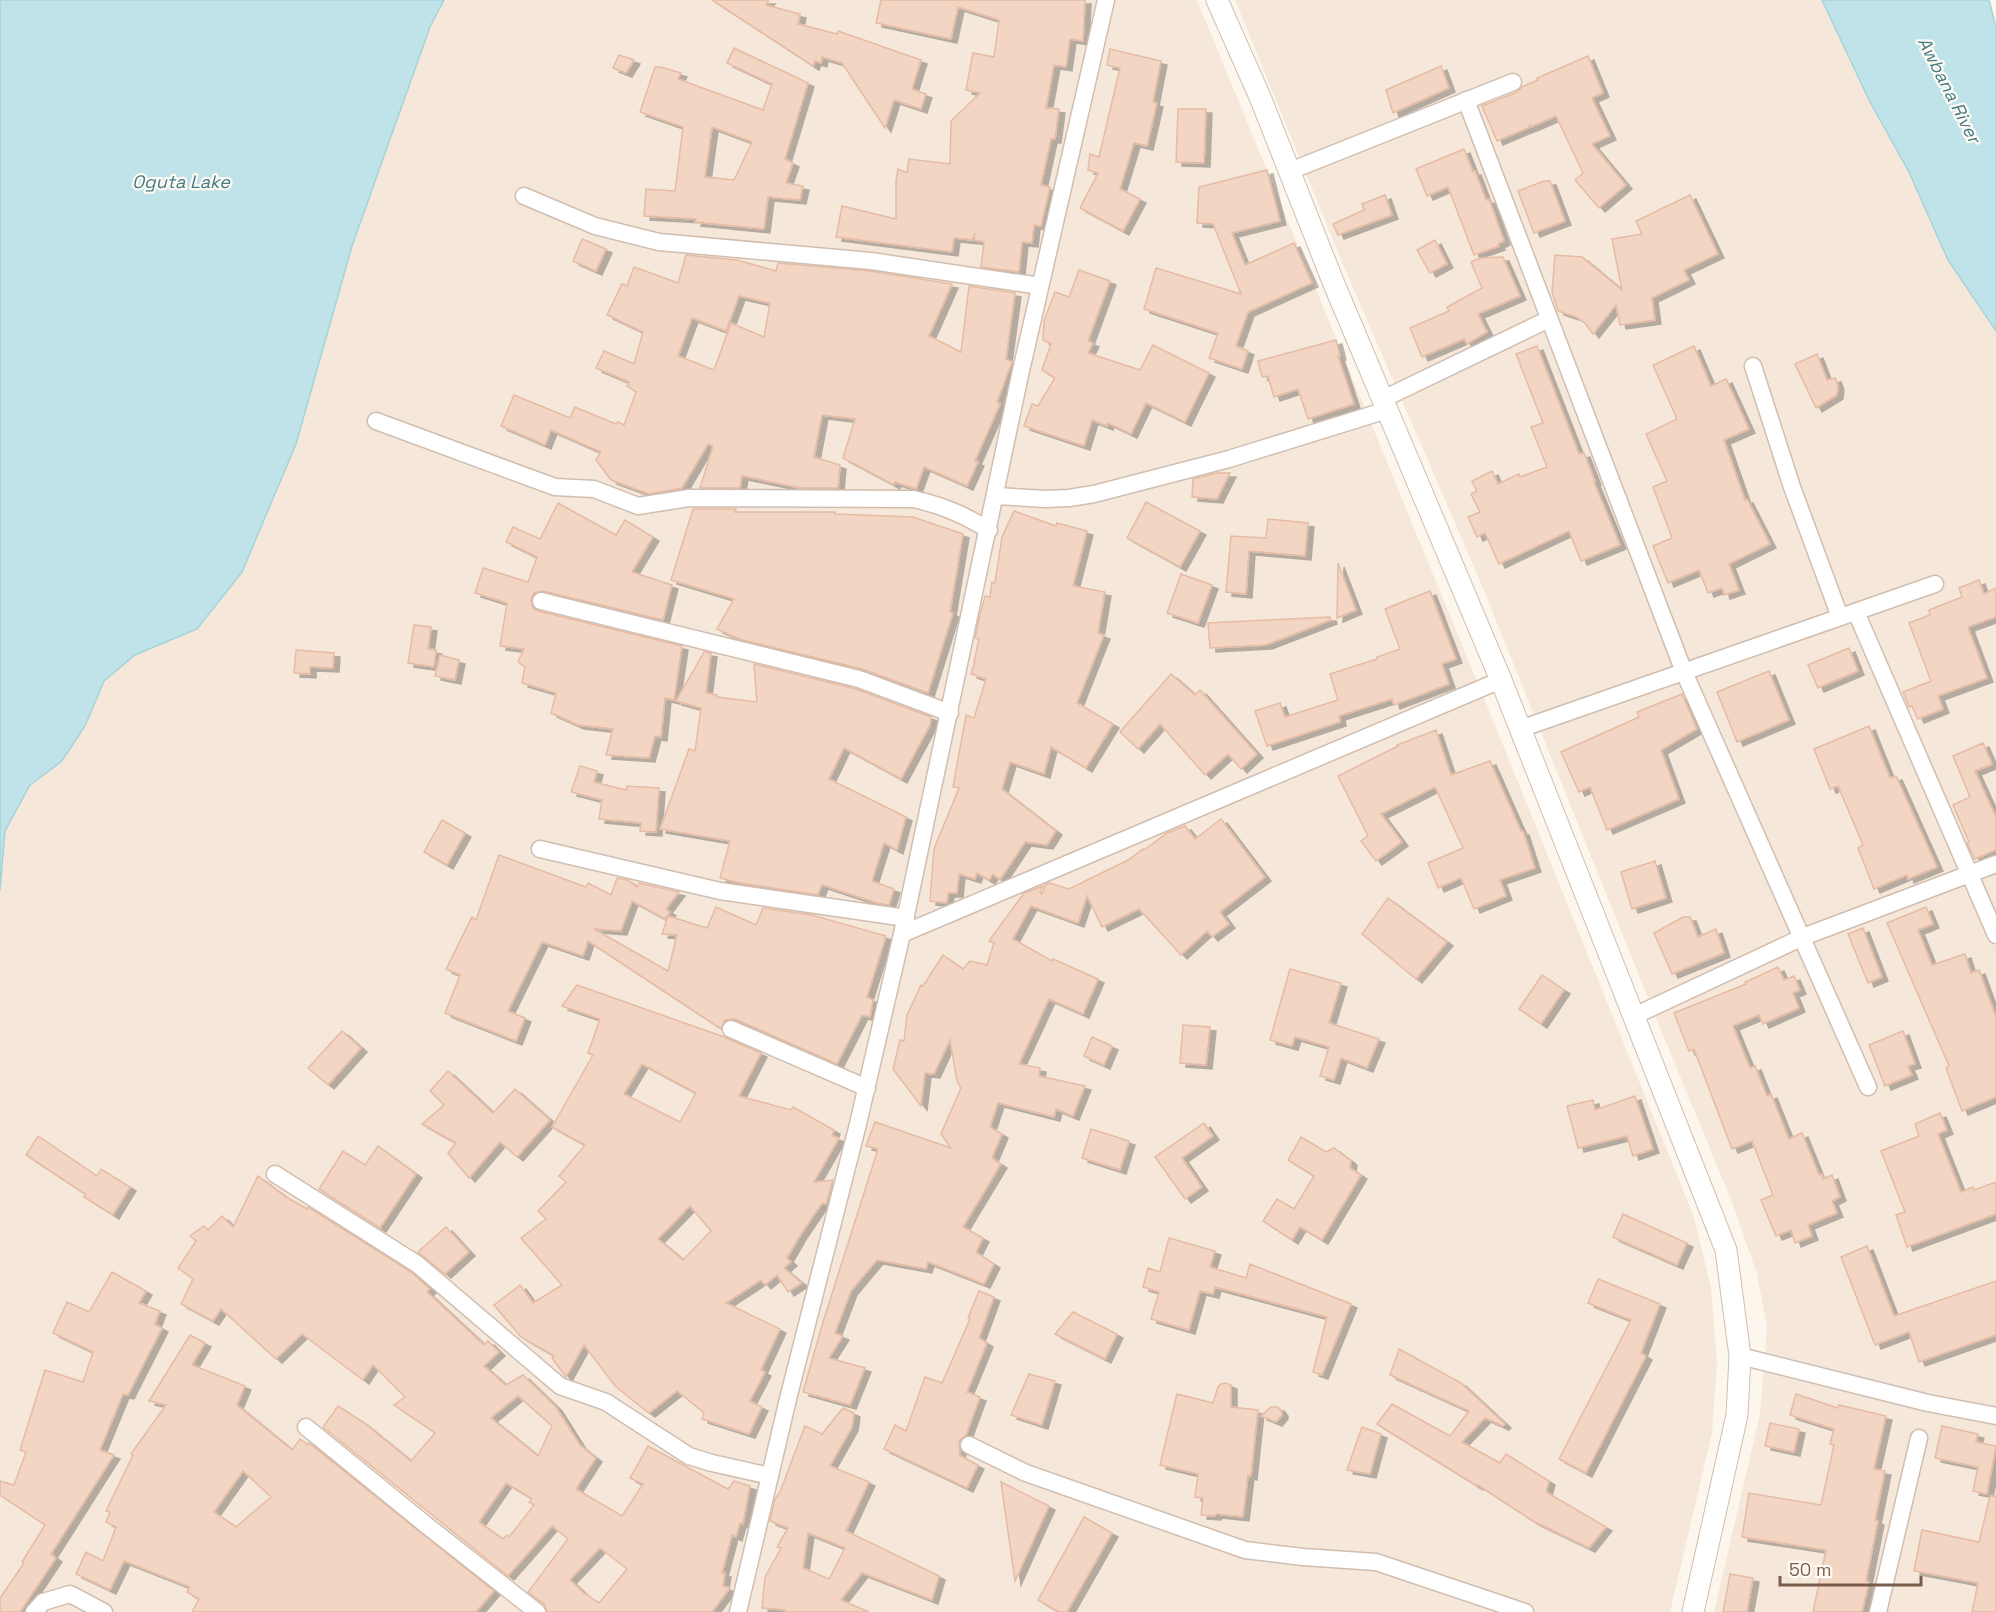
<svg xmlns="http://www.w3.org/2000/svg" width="1996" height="1612" font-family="'Space Grotesk',sans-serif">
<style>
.residential{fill:#f5e8da}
.water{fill:#bfe3e8;stroke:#a5d3da;stroke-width:1.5}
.building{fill:#f3d5c3;stroke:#e6bba3;stroke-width:1.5;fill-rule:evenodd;filter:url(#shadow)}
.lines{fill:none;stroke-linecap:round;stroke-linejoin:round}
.minor-casing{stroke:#d1beb0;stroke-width:19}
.tertiary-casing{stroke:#d1beb0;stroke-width:23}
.minor{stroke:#fff;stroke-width:16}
.tertiary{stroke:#fff;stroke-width:21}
.labels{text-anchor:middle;stroke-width:4.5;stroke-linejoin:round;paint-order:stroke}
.water-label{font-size:18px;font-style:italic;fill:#437c86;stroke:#fffaf3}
</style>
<defs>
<filter id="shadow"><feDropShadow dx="6" dy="4" stdDeviation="0" flood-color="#0004"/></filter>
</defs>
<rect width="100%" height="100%" fill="#fdf6ec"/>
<g class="residential">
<path d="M444,0h753l291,708 206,509 17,71 6,76 -5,69 -42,179h-1670v-721l5,-60 25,-46 33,-24 22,-35 19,-45 31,-26 62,-26 99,-185 56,-198 78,-219z"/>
<path d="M1235,0h587l48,102 39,70 39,88 48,71v1281h-282l46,-198 7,-86 -10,-54 -25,-72 -69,-167 -185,-459 -131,-302z"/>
</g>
<g class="water">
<path d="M0,0h444l-14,27 -78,219 -56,198 -54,128 -45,57 -62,26 -31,26 -19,45 -23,35 -32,24 -25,46 -5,60z"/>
<path d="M1822,0h167l7,27v304l-48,-71 -39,-88 -39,-70z"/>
</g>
<g class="building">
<path d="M712,0h57l-3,5 34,9 -2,10 39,10 1,-3 83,29 -9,29 14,5 -5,15 -27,-9 -9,28 -43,-65 -20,-6 -1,6 -6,-2 -2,5z"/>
<path d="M881,0h204l-2,41 -13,-2 -4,28 -12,-2 -8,43 13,1 -4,30h-4l-10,46 9,2 -9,39 -7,-1 -2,18 -10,-1 -3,30 -38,-5 3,-25 -10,-2 1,-7 -3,7 -18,-2 -2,14 -116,-15 6,-31 54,13v-39l2,-11 9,4 2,-14 41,5 1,-43 29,-28 -14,-3 7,-37 21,4 5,-37 -41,-13 -7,32 -75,-16z"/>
<path d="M734,48l74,35 -23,76 8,4 -7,20 17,3 -3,14 -32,-3 -4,32 -69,-7 1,-3 -52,-3 2,-27 29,2 8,-64 -43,-15 15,-45h6l20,6 -3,6 85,31 9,-26 -45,-21zM712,127l40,15 -18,38 -29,-3z"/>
<path d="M1110,49l51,12 -8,41 4,1 -10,43 -13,-3 -14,46 20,10 -17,32 -43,-23 18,-35 -10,-3 2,-16 9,3 21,-89 -13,-3z"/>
<path d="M619,55l15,5 -8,13 -13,-5z"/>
<path d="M1588,56l15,37 -11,5 18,38 -18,8 34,41 -27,23 -24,-28 8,-7 -27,-57 -25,11 -2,-3 1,3 -33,14 -15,-35 35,-14 5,-5 16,-7 -1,-2z"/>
<path d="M1441,66l8,22 -56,25 -7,-23z"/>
<path d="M1178,109h28l-2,54 -28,-1z"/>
<path d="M1464,149l9,23 2,-1 11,29 3,-1 15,42 -6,3 1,2 -25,9 -26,-68 -21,9 -11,-27z"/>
<path d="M1267,170l13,51 -48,12 13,32 49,-22 18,40 -64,29 -12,34 12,5 -6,18 -33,-11 9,-25 -74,-24 12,-41 85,26 -28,-70 -16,-1 2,-36z"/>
<path d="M1544,181h6l15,40 -31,12 -16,-42z"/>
<path d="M1385,195l7,20 -54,20 -5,-11 31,-14 -2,-6z"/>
<path d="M1690,195l28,59 -34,16 5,10 -37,18 3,22 -35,5 -4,-20 -23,29 -8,-11 -9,-6 -18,-6 -6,-19 3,-37 27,2 40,33 -10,-51 30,-5 -6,-13z"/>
<path d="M582,239l24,10 -10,22 -23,-10z"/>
<path d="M1435,240l12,24 -17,9 -13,-23z"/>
<path d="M686,255l51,5 39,11 2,-8 92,8 82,13 -23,52 32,16 8,-66 46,7 -9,66 6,3 -15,40 3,2 -25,57 3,1 -11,24 -43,-19 -8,22 -21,-7 -1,3 -51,-27 12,-39 -33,-4 -8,42 26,8 -2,23h-38l-58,-12 -2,12h-40l13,-42 -5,-2 -26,44 -33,6 -38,-14 -15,-20 5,-8 -50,-22 -6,15 -44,-19 13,-31 56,23 5,-11 41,17 2,-2 6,3 12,-33 -9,-6 2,-4 -33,-14 8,-17 30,13 9,-32 -36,-17 15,-31 5,2 7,-19 44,16zM739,296l31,7 -6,34 -33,-14 -17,47 -36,-14 14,-38 34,13z"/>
<path d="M1503,257l17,39 -42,18 9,18 -20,12 -3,-5 -42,18 -12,-29 39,-17 -2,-4 35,-19 -11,-26 9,-4z"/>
<path d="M1079,270l31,11 -22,60 5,2 -5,10 52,17 13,-25 56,28 -24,49 -39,-19 -15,31 -23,-11 -1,3 -15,-6 -8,26 -60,-20 8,-22 6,2 17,-28 -13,-8 9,-26 -8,-4 1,-19 11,-29 14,5z"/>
<path d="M1336,340l4,16h-2l16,48 -46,15 -10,-30 -24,8 -6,-21 -6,1 -4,-16z"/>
<path d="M1537,346l42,108 5,-1 11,28 -1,1 26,63 -39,16 -12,-30 -70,33 -14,-31 -8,4 -9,-20 12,-5 -9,-18 6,-3 -5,-10 20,-10 6,13 21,-10 1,3 27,-10 -16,-40 12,-4 -27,-69z"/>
<path d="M1694,346l17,40 15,-7 23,50 -25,11 21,60 2,-1 23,45 -41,20 10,26 -15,5 -2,-7 -14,5 -9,-23 -31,13 -15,-37 19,-8 -19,-51 14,-6 -21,-47 31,-15 -24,-54z"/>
<path d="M1817,354l10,26 8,-2 3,8 -1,9 -21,13 -21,-44z"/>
<path d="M1217,473h13l-13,26 -25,-2 1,-18z"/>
<path d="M1146,502l54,29 -20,36 -53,-29z"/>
<path d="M558,503l58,32 9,-15 28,17 -21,35 40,13 -9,35 -120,-29 -9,2 -3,6 2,9 5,3 144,35 -8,54 -9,-2 -4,39 -6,-1 -6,22 -43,-3 7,-26 -35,-4 -27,-12 5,-20 -34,-10 3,-16 -7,-5 6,-13 -24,-3 7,-43 -32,-10 8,-25 45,14 9,-25 -31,-15 7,-15 27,12z"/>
<path d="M693,509h43l-1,3h100v2l78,3 50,17 -13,78 3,1 -25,80 -66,-24 -123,-30 -22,-10 17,-30 -63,-19z"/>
<path d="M1014,511l42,15 1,-3 30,8 -14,55 32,6 -7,41 6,2 -27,68 36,21 -27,44 -35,-21 -7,27 -34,-12 -8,27 54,42 -9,14 -22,-3 -25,38 -7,-6 -4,6 -12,-7 -2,6 -16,-5 -2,19h-9l-1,10 -17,-2 4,-52 25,-61 -6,-1 13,-72 8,3 12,-39 -15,-5 4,-12h-1l5,-23 -4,-1 4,-19 6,-23 5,1 2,-15 3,1 7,-46z"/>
<path d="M1268,519l40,4 -3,33 -56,-5 -3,43 -20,-2 5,-56 35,2z"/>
<path d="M1338,563l18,47 -19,8z"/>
<path d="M1181,574l31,11 -14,38 -31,-10z"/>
<path d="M1979,580l5,14 12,-6v29l-28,10 19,51 -49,18 5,13 -25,10 -6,-13 -3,1 -6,-15 28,-11 -22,-58 21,-8 -1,-5 33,-13 -3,-9z"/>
<path d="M1430,591l26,68 -14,5 7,20 -55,21 -2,-6 -53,17 1,6 -73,24 -12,-35 25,-8 5,14 53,-17 -8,-26 47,-15v-2l23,-8 -15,-40z"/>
<path d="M1330,617l1,3 -65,25 -56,3 -2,-25z"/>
<path d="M414,625l17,2 -3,22 8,1 -2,17 -26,-4z"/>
<path d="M1849,648l9,23 -40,17 -10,-23z"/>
<path d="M296,650l38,3 -1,15 -23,-1v7l-16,-1z"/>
<path d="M704,652l7,1 -5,40 11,2v2l40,5 -3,-38 102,25 75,28 -1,8 -29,54 -57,-31 -15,31 77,38 -9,33 -13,-7 -12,38 22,8 -5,16 -12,-2 -55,-18 -4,10 -78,-12 -20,-5 10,-37 -70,-12 29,-80 6,2 6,-43 -25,-7z"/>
<path d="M440,655l19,5 -4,20 -20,-4z"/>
<path d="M1769,671l20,49 -52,22 -20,-50z"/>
<path d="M1171,674l24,21 5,-5 57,64 -16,15 -13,-15 -23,21 -45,-51 -22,25 -18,-17z"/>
<path d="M1682,694l15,35 -36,21 18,49 -72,31 -17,-43 -11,5 -18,-40 78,-35 -2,-5z"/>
<path d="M1869,726l21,52 6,-2 41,91 -29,12 -1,-4 -33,14 -16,-41 5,-3 -25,-59 -8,3 -16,-40z"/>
<path d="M1436,730l15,45 39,-14 31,70h2l12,37 -35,12 6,16 -32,13 -13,-31 -23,10 -10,-25 35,-15 -28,-61 -54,27 21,28 -26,19 -15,-20 7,-5 -30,-60 60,-30 -1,-1z"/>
<path d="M1983,743l9,21 -17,7 21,46v33l-21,9 -8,-16 2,-1 -16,-37 17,-8 -17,-41z"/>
<path d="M580,766l17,5 -3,11 32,8 1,-4 32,2 -3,44 -16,-1 1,-8 -42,-4 3,-19 -31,-8z"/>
<path d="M1221,819l44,58 -45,35 9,12 -17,13 -5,-6 -26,24 -42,-46 -37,18 -15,-31 -9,27 -47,-17 -18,33 39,22 1,-2 45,20 -15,35 -34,-15 -30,65 21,4 -1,8 46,10 -12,30 -17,-7 -2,8 -56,-14 -8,24 12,7 -10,24 9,6 -38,63 20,11 -7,14 18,12 -10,20 -56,-22 -2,7 -49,-9 -26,31 -16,42 8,3 -14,22 36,10 -15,37 -47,-13 20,-70 55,-173 -12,-3 9,-24 76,26 -10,-14 20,-46 -4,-7 -7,-41 -16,34 -9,-1 -4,33 -28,-37 7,-29 4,1 3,-26 14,-30 2,1 20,-31 20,14 7,-8 17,4 7,-22 -5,-2 35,-48 19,-7 -3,6 2,2 4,-10 4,-1 19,6 59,-29 15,-11 1,1 23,-17 18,-7 10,13z"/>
<path d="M442,820l23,13 -18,32 -23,-13z"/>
<path d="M499,855l87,32 2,-4 23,12 6,-17 11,2 9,7 2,-4 40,9 -13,17 4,3 -5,7 -33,-18 -11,30 -27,-2 74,42 9,-36 -15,-1 6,-18 39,12 9,-21 40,18 7,-17 49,7 74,21 -19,61 6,3 -3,17 -8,-2 -25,49 -102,-45 -10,1 -4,9 -133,-88 -5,15 -41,-14 -34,69 17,7 -9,23 -71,-28 15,-38 -14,-6 26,-52 4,3z"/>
<path d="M1655,861l11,37 -34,11 -11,-37z"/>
<path d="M1388,898l59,44 -31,37 -54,-45z"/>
<path d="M1926,907l7,17 -15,6 14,35 33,-11 6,19 8,-3 17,47v80l-34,14 -16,-43 3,-2 -62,-143z"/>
<path d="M1683,917h7l8,20 18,-8 8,24 -52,21 -18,-41z"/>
<path d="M1863,928l19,49 -14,6 -20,-49z"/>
<path d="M1778,967l6,13 10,-4 6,14 -7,3 6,15 -36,16 -4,-9 -26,11 17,42 5,-2 12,30 4,-2 18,45 13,-6 17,42 3,-1 1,5 9,-4 8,22 -8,4 5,12 -29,12 4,11 -17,7 -4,-13 -15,6 -15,-36 12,-5 -21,-54 -20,8 -38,-100 -5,2 -15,-38 72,-29 -1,-2z"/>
<path d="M1290,969l51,14 -12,40 50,16 -12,29 -26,-10 -7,22 -14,-4 9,-29 -34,-10 -3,9 -22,-6z"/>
<path d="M1542,975l22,15 -23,34 -22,-15z"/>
<path d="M577,985l147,52 37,16 -22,43 52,14 2,-3 41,23 -2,6 7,2 -25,44 19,-2 -7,24 -4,-1 -21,31 -14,24 4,4 -7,6 18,15 -14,9 -11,-17 -12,10 -4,-5 -35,23 54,26 -19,41 4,2 -15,29 12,6 -13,27 -47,-15 2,-6 -27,-22 -28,22 -33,-26 -32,-42 -18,32 -14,-19 2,-2 -33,-19 -27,-32 26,-20 13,18 29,-18 -41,-47 25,-19 -8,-8 28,-29 -7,-6 26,-31 -33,-18 41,-72 -5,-2 12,-34 -38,-13zM642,1064l54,29 -16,29 -56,-28zM690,1206l21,25 -28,29 -25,-21z"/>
<path d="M1183,1025l27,2 -4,38 -26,-2z"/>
<path d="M342,1031l19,17 -33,37 -20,-17z"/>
<path d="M1903,1031l12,33 -7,2 4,9 -27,11 -16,-41z"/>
<path d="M1092,1037l20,9 -8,19 -20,-9z"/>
<path d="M448,1071l45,42 22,-24 35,31 -33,37 -17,-15 -31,36 -21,-25 8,-10 -34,-19 22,-19 -14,-14z"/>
<path d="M1635,1096l18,53 -20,7 -6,-20 -49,12 -11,-42 26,-6 2,10z"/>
<path d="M1940,1113l7,17 -9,4 23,58 12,-5 1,3 22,-8v32l-89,33 -11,-32 9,-3 -24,-61 38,-15 -4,-12z"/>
<path d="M1204,1123l9,13 -31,22 20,29 -17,12 -30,-42z"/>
<path d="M1091,1129l38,12 -9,29 -38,-12z"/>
<path d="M38,1136l59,40 4,-7 29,18 -17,28 -29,-18 1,-3 -59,-39z"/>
<path d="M1301,1137l25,15 8,-4 17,13 -1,7 11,7 -39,65 -22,-13 -8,13 -29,-19 14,-22 17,10 20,-33 -26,-16z"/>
<path d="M378,1146l38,28 -36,54 -61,-39 24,-38 22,14z"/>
<path d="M258,1176l28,21 21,12 1,-2 103,65 19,17 -3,3 57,53 4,-4 11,11 -15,14 22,19 17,-10 33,32 24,38 16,13 -20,31 46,27 21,-32 -13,-6 18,-32 80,43 6,-8 16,5 -7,38 -3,-1 -4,14 -4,-2 -10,38h3l-2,13 7,2 -18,24h-165l-3,-8 -16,-12 40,-53 -16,-13 -44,50 -185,-149 15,-21 25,16 48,39 24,-28 -41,-28 11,-8 -32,-32 -10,15 -61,-46 -26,25 -55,-50 -8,12 -32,-17 12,-25 -15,-11 18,-27 -6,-5 14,-10 4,4 14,-14 11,11zM518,1396l34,30 -14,30 -47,-38zM506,1483l26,16 -3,3 5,3 -25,32 -2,-2 -4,4 -24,-17zM600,1548l27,21 -28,34 -15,-10 -14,-13z"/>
<path d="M1623,1214l64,29 -10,22 -64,-28z"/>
<path d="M446,1227l23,25 -24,22 -27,-22z"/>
<path d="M1169,1238l46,13 -5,16 36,11 4,-14 101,40 -29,71 -9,-3 14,-55 -112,-30 -2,7 -13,-3 -11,39 -38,-11 8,-27 -16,-5 5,-19 12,4z"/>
<path d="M1867,1246l27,70 102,-35v54l-77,27 -10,-30 -34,13 -34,-88z"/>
<path d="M112,1272l34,19 -7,12 21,8 -5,13 7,4 -34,67 -5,-1 -23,56 14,5 -63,99 5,4 -36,54h-20v-14l24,-35 -2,-1 23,-37 -45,-30v-14l14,4 12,-33 -6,-2 25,-80 38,12 10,-30 -40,-19 14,-31 22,10z"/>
<path d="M1598,1279l62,25 -19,49 5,3 -60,117 -27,-14 72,-139 -43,-17z"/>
<path d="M979,1291l15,6 -15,41 8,5 -20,49 13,5 -14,38 -6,5 -1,5 1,6 -1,4 19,10 -11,23 -83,-39 11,-24 11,6 19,-54 17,6 28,-64 -2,-1z"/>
<path d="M1073,1312l44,22 -12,25 -50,-25z"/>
<path d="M190,1335l15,8 -13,22 53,21 -8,19 55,45 8,-11 8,6 1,-2 185,148 -18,21h-284l7,-13 -12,-7 3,-5 -66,-26 -14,29 -34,-16 10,-22 17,9 13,-34 -10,-5 4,-10 -4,-1 27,-56 -2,-1 35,-49 -17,-4zM243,1471l28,26 -35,30 -22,-15z"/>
<path d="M1399,1349l62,34 44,41 -2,2 -18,-8 -23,24 38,21 6,-9 43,27 -3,11 60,35 -17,21 -56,-27 -55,-36 -1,1 -100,-62 15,-20 58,32 19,-25 -79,-36z"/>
<path d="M1029,1374l26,7 -13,44 -31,-10z"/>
<path d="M1226,1383l5,2v22l27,3 -7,66 -3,-1 -5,42 -27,-3 -1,2 -14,-1 2,-17 -8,-1 3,-23 -38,-9 17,-71 36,9 5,-16 3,-3z"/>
<path d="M1796,1394l42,14 1,-3 47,11 -12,53 11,2 -10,49 3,1 -12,60 3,1 -7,30h-49l13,-62 -84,-13 7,-44 72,12 13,-60 -4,-1 4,-15 -44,-14z"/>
<path d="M1271,1407h7l4,5v3l-6,7 -15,-6z"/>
<path d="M843,1408l11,5 -2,14 -22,39 39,16 -23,49 93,45 -7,24 -70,-27 -21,27 28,12h-84v-2l-23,-2 3,-31 16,-29 -4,-1 11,-19 -18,-7 5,-22 5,-7 25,-66 17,8zM808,1533l37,15 -16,31 -26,-11z"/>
<path d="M1770,1423l29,6 -5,23 -29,-6z"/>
<path d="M1942,1426l36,8 -2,8 20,4 -9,48 -14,-3 5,-24 -43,-9z"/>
<path d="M1362,1427l19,7 -11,40 -23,-4z"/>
<path d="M1001,1482l48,24 -34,75z"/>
<path d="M1990,1496h6v116h-24l6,-29 -64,-12 8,-41 57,12z"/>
<path d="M1084,1517l28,16 -45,79h-8l-21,-12z"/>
<path d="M1730,1574l23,4 -6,34h-24z"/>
</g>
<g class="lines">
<g class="minor-casing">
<g id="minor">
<path d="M1466,100l218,572 184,415"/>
<path d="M1290,171l223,-89"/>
<path d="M524,196l71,30 64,16 212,19 169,25"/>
<path d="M1753,366l39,121 48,130"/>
<path d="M1383,399l166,-80"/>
<path d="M376,421l179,66 39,2 44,17 51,-8 224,1c29,6 51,16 76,31"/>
<path d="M996,496l50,3 23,-1 25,-4 135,-35 158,-49"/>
<path d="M541,601l318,78 91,34"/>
<path d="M1856,612l140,323"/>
<path d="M1520,729l415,-145"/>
<path d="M540,849l180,42 186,27"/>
<path d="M902,934l599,-254"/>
<path d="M1634,1016l169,-79 193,-73"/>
<path d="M731,1029l136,59"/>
<path d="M275,1174l142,90 143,122 46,16 83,54 23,7 58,13"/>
<path d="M1740,1356l188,47 68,13"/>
<path d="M306,1427l119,97 112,88"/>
<path d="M969,1445l57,28 219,77 58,7 73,5 149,50"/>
<path d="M34,1612l9,-10 27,-8 34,18"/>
<path d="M738,1612l50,-213 70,-275 44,-190 118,-559 86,-375"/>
<path d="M1878,1612l41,-174"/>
</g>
</g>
<g class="tertiary-casing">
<path id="tertiary" d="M1217,0l43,97 74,187 167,396 225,570 14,106 -3,59 -44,197"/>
</g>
<use href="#minor" class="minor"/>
<use href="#tertiary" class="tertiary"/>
</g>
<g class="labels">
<g class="water-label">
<text transform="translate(1949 90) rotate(63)" y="6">Awbana River</text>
<text x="181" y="188">Oguta Lake</text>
</g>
</g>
<path d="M1780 1576v9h141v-9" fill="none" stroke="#7a5c4d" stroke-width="3"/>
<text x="1789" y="1576" font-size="18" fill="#7a5c4d" stroke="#fffaf3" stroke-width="4.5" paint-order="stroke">50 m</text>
</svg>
